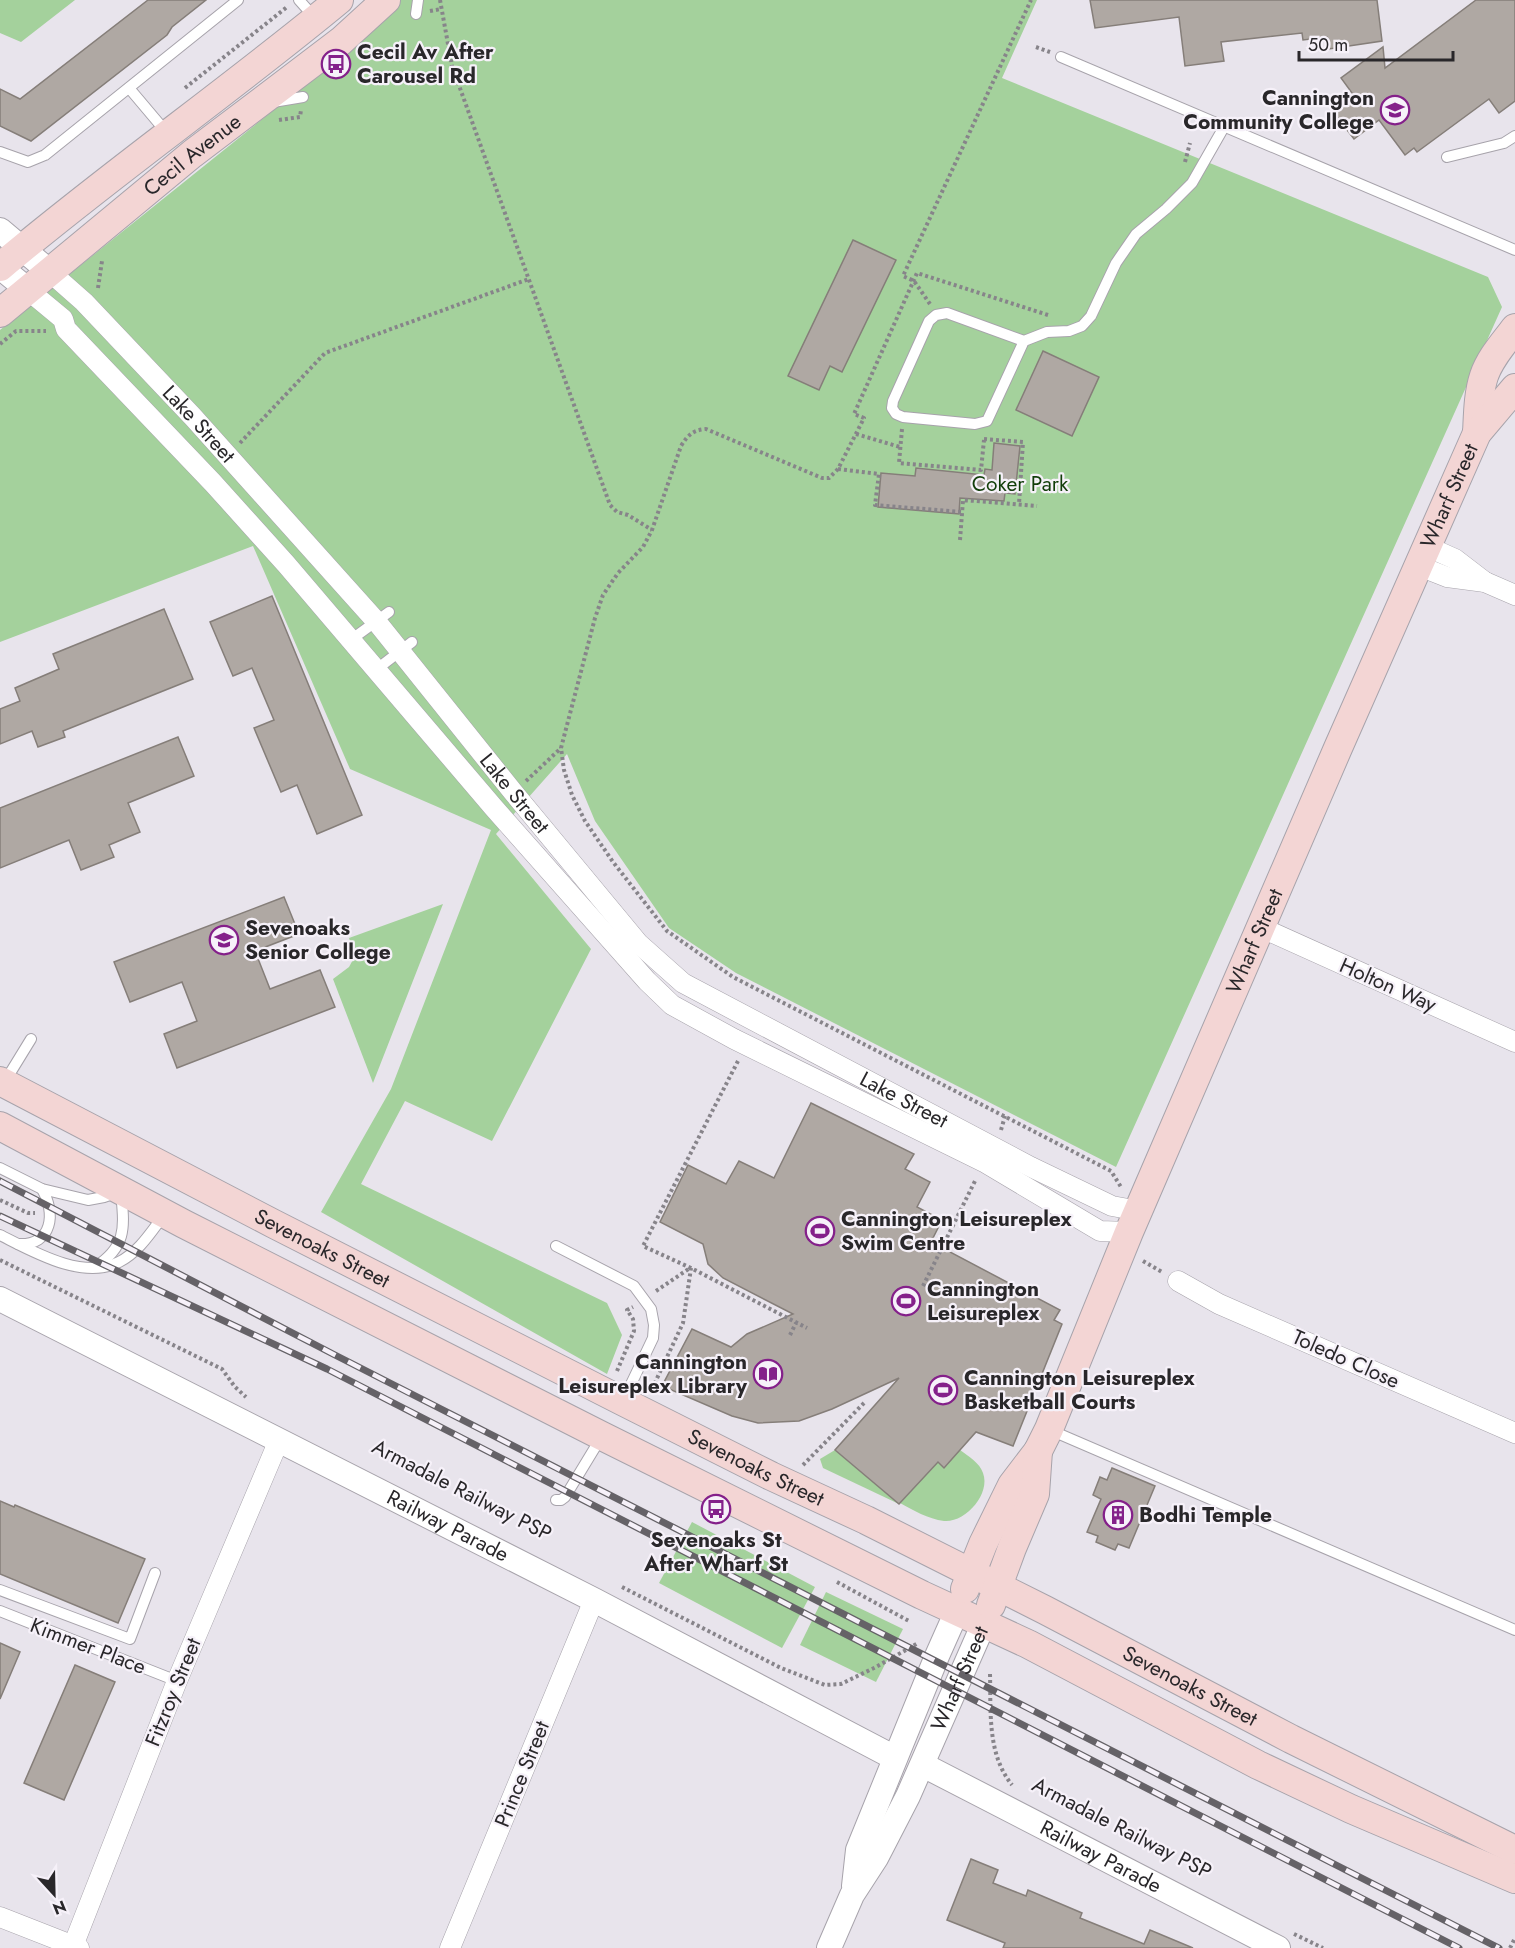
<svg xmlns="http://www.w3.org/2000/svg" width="1515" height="1948" font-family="Jost,sans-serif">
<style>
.green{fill:#a4d19c}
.building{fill:#afa8a3;stroke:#857e79;stroke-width:1.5}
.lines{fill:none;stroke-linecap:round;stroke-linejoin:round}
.service-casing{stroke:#a7a3ab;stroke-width:12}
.minor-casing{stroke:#a7a3ab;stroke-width:21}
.tertiary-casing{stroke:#a7a3ab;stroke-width:26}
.secondary-casing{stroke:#a7a3ab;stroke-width:30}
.path{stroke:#87848a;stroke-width:4;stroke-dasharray:3 3;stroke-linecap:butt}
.service{stroke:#fff;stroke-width:10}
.minor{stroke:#fff;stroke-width:20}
.tertiary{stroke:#fff;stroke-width:24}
.secondary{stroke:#f3d5d4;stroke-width:28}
.rail-casing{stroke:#656267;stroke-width:7}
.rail{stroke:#f6f1f9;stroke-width:4.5;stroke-dasharray:14;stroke-linecap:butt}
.labels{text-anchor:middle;stroke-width:4.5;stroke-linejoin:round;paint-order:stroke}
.poi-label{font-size:21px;font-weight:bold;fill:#29272a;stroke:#f6f1f9;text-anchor:start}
.street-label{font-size:21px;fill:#29272a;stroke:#f6f1f9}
.park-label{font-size:21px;fill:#123e0a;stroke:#f6f1f9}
</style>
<rect width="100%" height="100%" fill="#e8e4ec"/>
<g class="green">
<path d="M0,0h75l-54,42 -21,-9z"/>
<path d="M401,0h636l-35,78 486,199 14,30 -386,860 -380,-194 -67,-45 -74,-107 -28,-67 -71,80 95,115 -99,192 -87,-40 -44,83 246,119 15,32 -15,39 -286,-162 70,-123 100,-259 -141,-61 -97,-223 -253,96v-312l383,-308z"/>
<path d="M443,904l-70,179 -40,-104 16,-12 6,-11 -6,-18z"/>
<path d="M835,1450l64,54 -76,-36 -3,-9z"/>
<path d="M960,1450c8,6 20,13 23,23 8,21 -18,50 -39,48 -16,-2 -31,-11 -44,-18l38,-41 6,6z"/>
<path d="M692,1522l123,65 -33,61 -123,-65z"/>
<path d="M826,1592l77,37 -27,53 -76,-37z"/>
</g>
<g class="building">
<path d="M148,0h58l-34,27 -5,8 -136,106 -31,-15v-37l20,10z"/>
<path d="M1090,0h287l5,41 -53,8 -2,-12 -24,3 -1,-7 -81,9 3,19 -39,5 -6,-49 -84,11z"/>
<path d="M1476,0h39v101l-16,12 -10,-14 -72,53 -3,-4 -9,7 -26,-35 -25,19 -20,-26 21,-16 -14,-19 42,-31 2,21z"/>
<path d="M853,240l43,20 -54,112 -12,-6 -11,24 -31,-14z"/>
<path d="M1043,351l56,26 -27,59 -56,-26z"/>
<path d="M994,443l26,3 -5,48 -10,-1 -1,8 -44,-3 -1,16 -81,-7 3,-34 34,3 1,-8 68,7 1,-6 7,1z"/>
<path d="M272,596l90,219 -45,19 -20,-49 -16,7 -27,-64 20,-8 -22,-52 -19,8 -23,-54z"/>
<path d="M164,609l29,70 -130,52 2,6 -27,10 -6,-16 -32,13v-35l20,-8 -5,-13 44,-19 -6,-15z"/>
<path d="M178,737l16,39 -66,27 12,29 -31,13 5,12 -33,13 -12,-30 -69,28v-60z"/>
<path d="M284,897l15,37 -44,17 15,38 50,-19 15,37 -158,61 -13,-34 33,-13 -15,-39 -52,20 -16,-40z"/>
<path d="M811,1103l103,51 -9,15 25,13 -13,25 25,13 -11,22 129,68 -6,10 8,4 -49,122 -37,-14 -32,36 -6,-6 -39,42 -64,-54 64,-72 -67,31 -33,12 -41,2 -26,-7 -70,-30 30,-57 39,18 16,-13 46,-20 -70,-36 -15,-14 -5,-20 -43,-22 28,-57 38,19 13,-23 35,17z"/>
<path d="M1112,1468l43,18 -26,62 -11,-4 -3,6 -19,-8 2,-6 -11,-4 14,-33 -8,-4 7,-18 7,3z"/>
<path d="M0,1501l14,6 1,-2 130,54 -27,64 -118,-49z"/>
<path d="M0,1643l20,9 -20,47z"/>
<path d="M75,1665l40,17 -51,118 -40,-17z"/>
<path d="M971,1859l27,11 -5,13 33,13 2,-6 54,23 -2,5 64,26 6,-14 43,18h-190l2,-5 -58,-23z"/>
</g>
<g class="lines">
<g class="service-casing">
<g id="service">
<path d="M299,0l16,18"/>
<path d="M416,14l2,-14"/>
<path d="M1061,57l454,193"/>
<path d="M129,88l38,45"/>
<path d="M273,102l30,-5"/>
<path d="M0,152l28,10 17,-7 193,-155"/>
<path d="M1447,157l57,-14 11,-7"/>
<path d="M1024,341l-77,-28 -11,2 -7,6 -36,80 -1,7 4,6 7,3 72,7 12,-3 37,-80 23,-9 22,-1 13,-5 9,-10 25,-53 20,-29 30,-25 26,-26 32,-56"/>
<path d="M352,639l37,-27"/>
<path d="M377,669l35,-27"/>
<path d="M4,1083l27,-44"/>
<path d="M0,1168l42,21 46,11 16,-3 17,-6c3,35 7,55 -26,76"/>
<path d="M0,1235c32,16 83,46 119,27 20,-10 32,-30 45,-47"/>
<path d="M18,1244c35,2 38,-32 24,-55"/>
<path d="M556,1246l78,40 17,23 3,16 -1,13 -30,63"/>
<path d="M1050,1430l465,200"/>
<path d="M556,1500h5l4,-3 37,-61"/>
<path d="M0,1590l130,49 25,-66"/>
<path d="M0,1611l177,70"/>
</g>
</g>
<g class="minor-casing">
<g id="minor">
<path id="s1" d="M50,272l34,30 109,115 183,204 137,171 125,151 45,40 348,184 81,39 27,5"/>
<path d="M28,290l35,29 3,10 147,154 73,81 208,244 153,173 25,24 62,34 250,123 116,69 29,1"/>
<path d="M1428,547l27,12 30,23"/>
<path d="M1419,566l28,11 38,5 30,13"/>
<path d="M1262,928l253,114"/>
<path d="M1178,1281l41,23 296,129"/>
<path d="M0,1917l79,31"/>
<path d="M73,1946l104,-265 102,-241"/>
<path d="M450,1948l144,-348"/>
</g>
</g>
<g class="tertiary-casing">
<g id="tertiary">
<path d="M0,230l50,42"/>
<path d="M0,267l28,23"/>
<path id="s2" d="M0,1299l594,301 301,158"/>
<path id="s3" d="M923,1765l355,183"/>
<path d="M854,1886l4,-36 79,-194 20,-45"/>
<path id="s4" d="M829,1948l23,-53 24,-37 32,-62 76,-173"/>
</g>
</g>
<g class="secondary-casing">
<g id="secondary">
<path d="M0,267c110,-93 228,-175 339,-267"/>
<path id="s5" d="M0,313l192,-159 149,-113 45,-41"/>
<path d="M1477,433c1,-19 1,-39 7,-57 6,-18 20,-33 31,-48"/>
<path id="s6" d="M0,1081l274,143 348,177 149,75 95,44 179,90 246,129 224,111"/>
<path d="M0,1126l184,98 418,212 320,159 106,49 230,121 93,44 164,70"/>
<path id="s7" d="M965,1589l18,-45 29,-59 26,-34 11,-22 80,-197 209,-484 139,-315 38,-45"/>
<path d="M991,1605l21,-57 23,-54 3,-43"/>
</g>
</g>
<g class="path">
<path d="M440,0l12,66 158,439 7,7 11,3 24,15"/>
<path d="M430,11l11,-2"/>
<path d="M1036,47l14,5"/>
<path d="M185,88l102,-81"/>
<path d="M279,120l21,-3 1,-7"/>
<path d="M1185,162l5,-19"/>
<path d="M98,288l4,-27"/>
<path d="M930,304l-16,-23 -11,-5 128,-276"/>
<path d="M1048,315l-131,-42 -63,141 10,4 -26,51 -9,9h-7l-116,-49c-13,1 -18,6 -25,17l-29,84 -9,17 -25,26 -15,22 -8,23 -34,130 3,22 8,25 13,26 28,41 54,69 66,46 378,194 10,16"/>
<path d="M0,344l16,-13h30"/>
<path d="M902,429l-3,34 82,7 3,-30"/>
<path d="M856,434l44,13"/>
<path d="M984,439l39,3 -4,62"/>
<path d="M240,443l85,-90 204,-74"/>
<path d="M838,469l41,5 -4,31 86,7"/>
<path d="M960,540l3,-40 74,6"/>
<path d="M526,781l34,-32"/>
<path d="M738,1061l-95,185 48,22 116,60"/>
<path d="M1001,1130l4,-14"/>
<path d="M0,1200l28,13h7"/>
<path d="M0,1260l222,109 13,18 11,10"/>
<path d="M1143,1261l19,11"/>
<path d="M923,1286l53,-107"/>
<path d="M656,1291l34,-23"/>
<path d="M790,1335l6,-12"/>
<path d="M617,1371l17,-40 -1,-12 -6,-9 6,-3"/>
<path d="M652,1389l31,-66 8,-55"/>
<path d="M803,1465l62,-63"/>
<path d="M837,1582l72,39"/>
<path d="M622,1587l159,81 44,17 16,-1 35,-17 42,-24"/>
<path d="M990,1674c1,38 -3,80 22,111"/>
<path d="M1294,1934l29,14"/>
<path d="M1510,1948l5,-10"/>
</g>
<use href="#service" class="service"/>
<use href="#minor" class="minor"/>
<use href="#tertiary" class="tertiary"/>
<use href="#secondary" class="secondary"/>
<g class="rail-casing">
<g id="rail">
<path d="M0,1181l333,173 1166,594"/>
<path d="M0,1216l327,153 1132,579"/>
</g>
</g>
<use href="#rail" class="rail"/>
</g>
<defs>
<g id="bus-ring" transform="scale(1.5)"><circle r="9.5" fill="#f6f1f9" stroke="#84208a" stroke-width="1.5"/><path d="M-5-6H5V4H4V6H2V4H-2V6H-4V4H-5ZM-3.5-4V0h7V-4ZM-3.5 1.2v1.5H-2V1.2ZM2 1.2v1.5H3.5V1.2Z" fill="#84208a"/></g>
<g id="school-ring" transform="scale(1.5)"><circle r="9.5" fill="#f6f1f9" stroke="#84208a" stroke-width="1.5"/><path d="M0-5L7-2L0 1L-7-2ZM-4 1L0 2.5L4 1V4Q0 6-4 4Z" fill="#84208a"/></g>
<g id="stadium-ring" transform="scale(1.5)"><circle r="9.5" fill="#f6f1f9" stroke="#84208a" stroke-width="1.5"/><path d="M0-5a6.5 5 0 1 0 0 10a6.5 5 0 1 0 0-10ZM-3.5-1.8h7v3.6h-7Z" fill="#84208a"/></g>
<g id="library-ring" transform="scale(1.5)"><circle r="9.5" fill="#f6f1f9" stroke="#84208a" stroke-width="1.5"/><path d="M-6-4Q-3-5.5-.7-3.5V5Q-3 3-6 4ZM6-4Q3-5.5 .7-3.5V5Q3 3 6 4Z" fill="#84208a"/></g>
<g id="building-ring" transform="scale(1.5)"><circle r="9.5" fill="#f6f1f9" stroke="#84208a" stroke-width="1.5"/><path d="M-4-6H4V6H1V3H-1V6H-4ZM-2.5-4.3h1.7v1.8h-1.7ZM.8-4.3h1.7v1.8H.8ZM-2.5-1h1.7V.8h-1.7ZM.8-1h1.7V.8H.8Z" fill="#84208a"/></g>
</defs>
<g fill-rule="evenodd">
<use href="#bus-ring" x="336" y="64"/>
<use href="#school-ring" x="1395" y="110"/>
<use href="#school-ring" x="224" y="940"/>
<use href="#stadium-ring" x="820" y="1231"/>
<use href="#stadium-ring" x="906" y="1301"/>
<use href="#library-ring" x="768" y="1374"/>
<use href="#stadium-ring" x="943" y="1390"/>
<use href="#bus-ring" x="716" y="1509"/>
<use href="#building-ring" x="1118" y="1515"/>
</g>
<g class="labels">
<g class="poi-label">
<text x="357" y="59">Cecil Av After<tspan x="357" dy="24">Carousel Rd</tspan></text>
<text x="1374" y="105" text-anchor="end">Cannington<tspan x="1374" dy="24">Community College</tspan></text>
<text x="245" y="935">Sevenoaks<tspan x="245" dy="24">Senior College</tspan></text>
<text x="841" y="1226">Cannington Leisureplex<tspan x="841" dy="24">Swim Centre</tspan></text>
<text x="927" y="1296">Cannington<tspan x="927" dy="24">Leisureplex</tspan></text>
<text x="747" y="1369" text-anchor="end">Cannington<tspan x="747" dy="24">Leisureplex Library</tspan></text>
<text x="964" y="1385">Cannington Leisureplex<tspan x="964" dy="24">Basketball Courts</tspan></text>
<text x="1139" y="1522">Bodhi Temple</text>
<text x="716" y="1547" text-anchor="middle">Sevenoaks St<tspan x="716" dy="24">After Wharf St</tspan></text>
</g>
<g class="street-label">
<text dy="7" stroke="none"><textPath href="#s5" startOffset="249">Cecil Avenue</textPath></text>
<text dy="7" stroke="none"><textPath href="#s1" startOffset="213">Lake Street</textPath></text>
<text dy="7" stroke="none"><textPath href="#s7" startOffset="1197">Wharf Street</textPath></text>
<text dy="7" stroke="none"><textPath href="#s1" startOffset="699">Lake Street</textPath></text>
<text dy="7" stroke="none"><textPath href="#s7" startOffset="711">Wharf Street</textPath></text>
<text transform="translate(1388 985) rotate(24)" y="7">Holton Way</text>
<text dy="7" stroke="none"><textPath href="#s1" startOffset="1203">Lake Street</textPath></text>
<text dy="7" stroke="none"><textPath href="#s6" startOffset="363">Sevenoaks Street</textPath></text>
<text transform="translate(1346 1359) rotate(24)" y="7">Toledo Close</text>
<text dy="7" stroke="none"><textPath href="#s6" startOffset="849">Sevenoaks Street</textPath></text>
<text transform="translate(462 1490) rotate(27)" y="7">Armadale Railway PSP</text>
<text dy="7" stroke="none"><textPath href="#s2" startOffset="502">Railway Parade</textPath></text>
<text transform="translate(88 1646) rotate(21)" y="7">Kimmer Place</text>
<text dy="7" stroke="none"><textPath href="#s4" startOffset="300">Wharf Street</textPath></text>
<text dy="7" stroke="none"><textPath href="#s6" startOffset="1335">Sevenoaks Street</textPath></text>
<text transform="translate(173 1692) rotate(-68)" y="7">Fitzroy Street</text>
<text transform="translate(522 1774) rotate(-68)" y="7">Prince Street</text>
<text transform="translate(1122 1828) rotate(27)" y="7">Armadale Railway PSP</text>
<text dy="7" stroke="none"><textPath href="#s3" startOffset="200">Railway Parade</textPath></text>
</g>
<g class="park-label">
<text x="1020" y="491">Coker Park</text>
</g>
</g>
<g transform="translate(54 1894) rotate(158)" stroke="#f6f1f9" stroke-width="4.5" paint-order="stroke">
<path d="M0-4.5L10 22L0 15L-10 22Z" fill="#29272a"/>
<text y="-9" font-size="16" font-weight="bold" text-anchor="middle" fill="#29272a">N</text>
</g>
<path d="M1299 51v9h154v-9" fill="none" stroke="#29272a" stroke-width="3"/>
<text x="1308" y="51" font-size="18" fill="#29272a" stroke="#f6f1f9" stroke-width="4.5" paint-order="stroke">50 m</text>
</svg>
